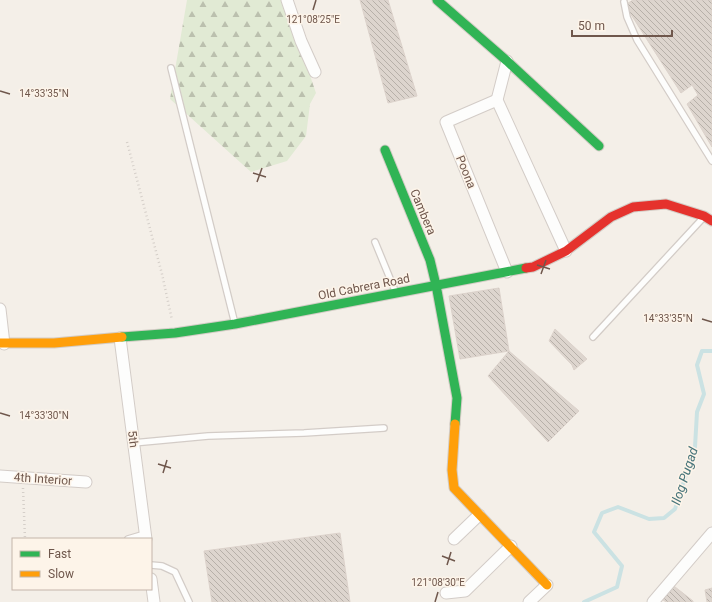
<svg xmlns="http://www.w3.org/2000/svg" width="712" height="602" font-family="Roboto,sans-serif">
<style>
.forest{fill:url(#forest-firs)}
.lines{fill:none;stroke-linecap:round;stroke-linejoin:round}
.stream{stroke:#cbe2e3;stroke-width:4}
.building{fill:url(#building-back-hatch);stroke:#dcd2cb}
.lane-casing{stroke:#d3ccc7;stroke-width:8}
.street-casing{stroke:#d3ccc7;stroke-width:13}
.fast-casing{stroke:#d3ccc5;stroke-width:11}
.slow-casing{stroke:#d3ccc5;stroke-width:11}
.jam-casing{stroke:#d3ccc5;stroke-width:11}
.path{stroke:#d5cfc9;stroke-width:2.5;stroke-dasharray:1 3;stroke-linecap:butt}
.lane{stroke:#fdfdfc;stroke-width:5.5}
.street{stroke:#fdfdfc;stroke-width:11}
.fast{stroke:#30b455;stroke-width:9}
.slow{stroke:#ff9f0a;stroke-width:9}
.jam{stroke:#e5322d;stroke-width:9}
.ticks{fill:none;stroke:#6f574c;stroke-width:1.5}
.labels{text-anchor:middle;stroke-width:3;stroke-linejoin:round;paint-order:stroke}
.street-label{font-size:12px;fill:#6f574c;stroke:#fdf4e9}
.water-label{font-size:13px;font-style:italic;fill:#457379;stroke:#fdf4e9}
.ticks-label{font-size:10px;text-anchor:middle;fill:#6f574c;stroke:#fdf4e9;stroke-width:3;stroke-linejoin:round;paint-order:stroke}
</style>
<defs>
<pattern id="forest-firs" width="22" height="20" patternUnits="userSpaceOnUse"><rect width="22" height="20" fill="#e1ead4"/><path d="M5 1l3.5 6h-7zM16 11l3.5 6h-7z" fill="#bbc0ae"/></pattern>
<pattern id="building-back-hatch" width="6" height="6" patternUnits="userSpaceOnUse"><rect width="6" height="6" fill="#ddd5ce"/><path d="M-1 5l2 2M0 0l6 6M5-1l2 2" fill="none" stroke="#b7b0a9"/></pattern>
</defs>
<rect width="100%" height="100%" fill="#f4efe8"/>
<path class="forest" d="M187,0h97l32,93 -6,11 -4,32 -19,25 -36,11 -81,-73z"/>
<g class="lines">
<path class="stream" d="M584,602l33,-15 5,-21 -28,-34 8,-19 16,-6 31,12 15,-1 11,-9 20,-62 2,-35 7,-18 -7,-29 5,-14h10"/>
</g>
<g class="building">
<path d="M360,0h28l29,96 -29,7z"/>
<path d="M633,0h79v147l-25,-43 11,-9 -6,-10 -11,8 -56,-88z"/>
<path d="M499,288l10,63 -49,8 -11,-63z"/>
<path d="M555,329l32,30 -13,11 -2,-5 -23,-24z"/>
<path d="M509,351l70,60 -31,31 -60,-66z"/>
<path d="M340,533l10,69h-138l-8,-51z"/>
<path d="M670,583l23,18v1h-27l-7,-5z"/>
<path d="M712,588v14h-5l-2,-12z"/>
</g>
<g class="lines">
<g class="lane-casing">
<g id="lane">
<path d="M624,2l3,15 10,23 75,121"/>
<path d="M171,68l64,256"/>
<path d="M375,242l21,51"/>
<path d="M593,337l110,-119"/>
<path d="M133,443l75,-7 96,-3 80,-5"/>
<path d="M128,539l17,-5"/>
<path d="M151,565l11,1 13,6 14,30"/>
</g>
</g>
<g class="street-casing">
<g id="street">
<path d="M287,0l14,41 14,31"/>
<path d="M507,61l-10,39 69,151"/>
<path d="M497,100l-51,22 61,150"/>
<path d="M0,309l4,35"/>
<path d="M120,338l26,201"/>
<path d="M0,476l86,6"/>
<path d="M454,539l25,-24"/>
<path d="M151,579l3,23"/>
<path d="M446,593l19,-2 46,-45"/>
<path d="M529,602l18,-17"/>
<path d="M653,602l59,-69"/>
</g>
</g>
<g class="fast-casing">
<g id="fast">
<path d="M437,0l70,61 92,85"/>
<path d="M385,150l45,110 6,25 21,113 -2,26"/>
<path d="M122,337l53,-4 60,-9 291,-56"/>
</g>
</g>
<g class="slow-casing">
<g id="slow">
<path d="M0,343h54l68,-6"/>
<path d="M455,424l-3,46 2,18 93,97"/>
</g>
</g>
<g class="jam-casing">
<path id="jam" d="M526,268l7,-1 33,-16 45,-34 22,-10 33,-3 38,12 8,5"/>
</g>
<g class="path">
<path d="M127,142l35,132 10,46"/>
<path d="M23,488l2,51"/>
</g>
<use href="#lane" class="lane"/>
<use href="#street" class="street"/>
<use href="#fast" class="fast"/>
<use href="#slow" class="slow"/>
<use href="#jam" class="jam"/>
</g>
<path class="ticks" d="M313,10l3,-10M0,91l10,3M253,173l13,4M257,182l5,-14M537,265l13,4M541,274l5,-14M702,319l10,3M0,413l10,3M158,464l13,4M163,473l4,-13M442,556l13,5M447,565l4,-13M435,602l3,-10"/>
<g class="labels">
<g class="street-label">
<text transform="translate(466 172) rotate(68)" y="4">Poona</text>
<text transform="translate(423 212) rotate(67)" y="4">Cambera</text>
<text transform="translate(364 287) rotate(-11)" y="4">Old Cabrera Road</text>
<text transform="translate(133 439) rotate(83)" y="4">5th</text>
<text transform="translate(43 479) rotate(4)" y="4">4th Interior</text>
</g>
<g class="water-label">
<text transform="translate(684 476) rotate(-72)" y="5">Ilog Pugad</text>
</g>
</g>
<g class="ticks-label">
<text x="313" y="23">121°08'25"E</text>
<text x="44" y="97">14°33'35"N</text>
<text x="668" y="322">14°33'35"N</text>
<text x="44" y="419">14°33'30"N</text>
<text x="438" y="586">121°08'30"E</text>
</g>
<rect x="12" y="538" width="140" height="52" fill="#fdf4e9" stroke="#c4b5aa"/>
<rect x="20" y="551" width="20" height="6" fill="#30b455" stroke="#c4b5aa"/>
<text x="48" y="558" font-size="12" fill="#6f574c">Fast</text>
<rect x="20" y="571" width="20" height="6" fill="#ff9f0a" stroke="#c4b5aa"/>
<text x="48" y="578" font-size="12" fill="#6f574c">Slow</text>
<path d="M572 30v6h100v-6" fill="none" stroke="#6f574c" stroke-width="2"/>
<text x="578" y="30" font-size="12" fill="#6f574c" stroke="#fdf4e9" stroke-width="3" paint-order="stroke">50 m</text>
</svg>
